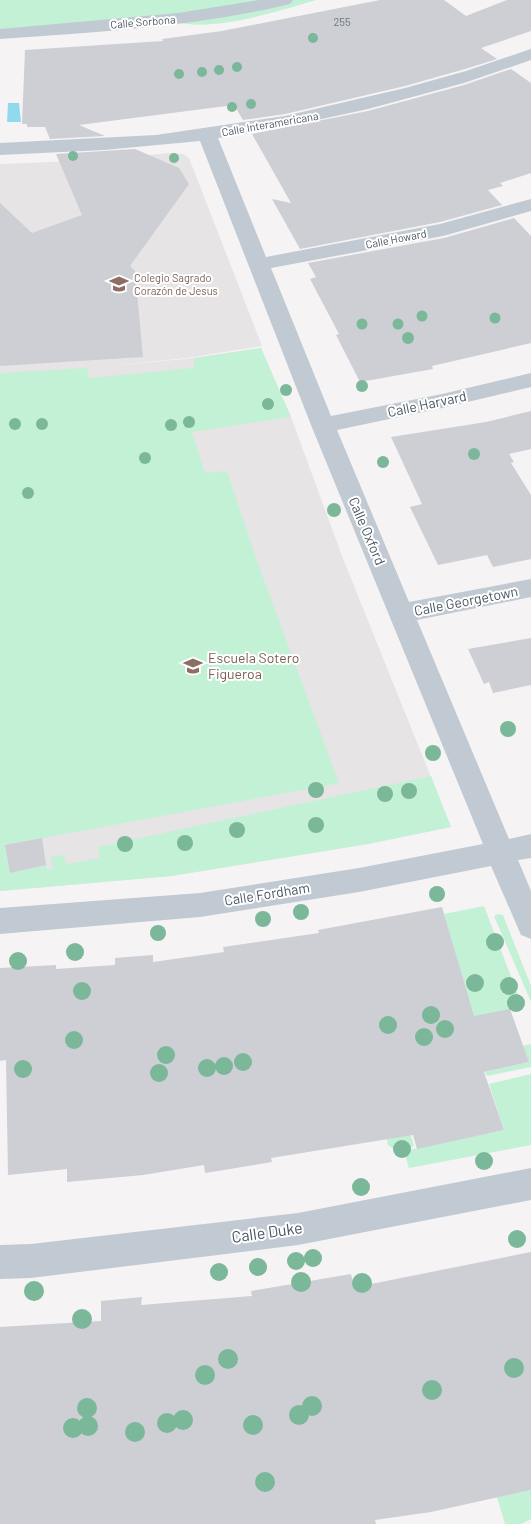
<svg xmlns="http://www.w3.org/2000/svg" width="531" height="1524" font-family="Barlow,sans-serif">
<style>
.education{fill:#e6e4e5}
.green{fill:#c3f1d5}
.water{fill:#90daee}
.building{fill:#cdcfd5}
.lines{fill:none;stroke-linecap:round;stroke-linejoin:round}
.minor{fill:#c1cad2;fill-rule:evenodd}
.tree{fill:#7bb799}
.labels{text-anchor:middle;stroke-width:4;stroke-linejoin:round;paint-order:stroke}
.far-street-label{font-size:11px;fill:#4a5661;stroke:#fff}
.number-label{font-size:11px;fill:#6b747e}
.far-education-label{font-size:11px;fill:#785e54;stroke:#fff;text-anchor:start}
.street-label{font-size:14px;fill:#4a5661;stroke:#fff}
.education-label{font-size:14px;fill:#785e54;stroke:#fff;text-anchor:start}
.near-street-label{font-size:16px;fill:#4a5661;stroke:#fff}
</style>
<rect width="100%" height="100%" fill="#f5f3f3"/>
<path class="education" d="M170,153l13,1 6,4 73,188 -76,12 -79,8 78,-7 76,-11 30,69 51,139 109,271 -83,17 -197,32 -171,15v-727l103,-4z"/>
<g class="green">
<path d="M0,0h316c-37,11 -103,32 -139,22l-177,8z"/>
<path d="M261,348l30,69 -99,15 13,41 22,-2 34,101 78,211 -334,62 5,28 36,-8 2,6 5,-2 -2,-12 13,-2 2,9 34,-6 -2,-11 333,-71 20,51 -83,17 -197,32 -171,15v-518l87,-5 2,10 105,-10v-10z"/>
<path d="M484,906l39,102 -61,11 6,19 -76,17 12,41 -5,1 15,49c-10,4 -17,6 -26,-1l-18,-81 -78,11 -18,13 9,59h-14l-14,-92 50,-10 -8,-41 24,-5 -12,-56 11,-6 26,97 31,-5 -3,-16 55,-12 -5,-19 37,-8 -17,-60z"/>
<path d="M498,914l5,1 28,71v16l-37,-86z"/>
<path d="M531,1044v23l-44,9 -2,-4 44,-10 -6,-16z"/>
<path d="M531,1074v71l-122,23 -5,-17 100,-21 -15,-46z"/>
<path d="M531,1490v29l-10,5h-16l-8,-27z"/>
</g>
<path class="water" d="M8,103h11l2,19h-14z"/>
<g class="building">
<path d="M380,0h64l22,16 41,-16h24v31l-50,17 16,11 -32,10 -60,17 -120,28 -42,6 -9,-15 -155,20 26,11 -55,3 -5,-12h-18v-3h-5l3,-74 138,-9 -1,-2 60,-8z"/>
<path d="M511,69l20,14v90l-31,10 3,3 -15,4 14,15 -62,17 -140,27 -28,-50 19,4 -39,-69 116,-23 96,-26z"/>
<path d="M135,149l44,19 10,16 -59,82 5,5 8,86 -143,9v-163l32,30 50,-18 -26,-61z"/>
<path d="M514,218l17,18v107l-99,23 1,3 -73,13 -24,-47 3,-1 -29,-55 6,-2 -8,-14 136,-25z"/>
<path d="M531,411v38l-22,5 5,8 -3,1 20,32v64l-38,8 -6,-12 -49,10 -28,-58 12,-3 -31,-67 95,-15z"/>
<path d="M531,638v47l-38,8 -4,-11 -5,2 -16,-35z"/>
<path d="M42,838l4,27 -36,8 -5,-28z"/>
<path d="M442,907l32,109 36,-7 19,53 -45,10 20,58 -87,19 -4,-14 -142,23 1,4 -67,11 -1,-8 -61,10 -76,7v-13l-59,6 -2,-115 -6,1v-93l56,-3v4l59,-4v-7l38,-3v7l71,-10 -1,-5 96,-14 -1,-3z"/>
<path d="M531,1252v238l-100,22 -56,8 1,4h-376v-197l101,-6v-20l41,-4 -1,8 111,-9 -1,-5 100,-17 2,8h2l1,5z"/>
</g>
<g class="lines">
<g class="minor">
<path d="M259,0h34l-3,4c-95,23 -193,28 -290,35v-10l178,-16z"/>
<path d="M531,49v11l-67,23 -96,26 -83,18 -67,11 48,119 174,-33 91,-25v12l-88,25 -172,32 60,148 111,-22 89,-21v14l-89,21 -105,22 72,172 122,-23v18l-114,23 92,219 22,-5v24l-13,2 13,31v48l-10,-4 -30,-69 -132,26 -159,25 -200,17v-26l200,-15 159,-25 124,-24 -172,-419 -111,-284 -96,9 -104,5v-12l156,-8 129,-19 120,-28 61,-17z"/>
<path d="M531,1168v32l-233,45 -267,33 -31,1v-34l31,-1 267,-31z"/>
</g>
</g>
<g class="tree">
<circle cx="313" cy="38" r="5"/>
<circle cx="237" cy="67" r="5"/>
<circle cx="219" cy="70" r="5"/>
<circle cx="202" cy="72" r="5"/>
<circle cx="179" cy="74" r="5"/>
<circle cx="251" cy="104" r="5"/>
<circle cx="232" cy="107" r="5"/>
<circle cx="73" cy="156" r="5"/>
<circle cx="174" cy="158" r="5"/>
<circle cx="422" cy="316" r="5.5"/>
<circle cx="495" cy="318" r="5.5"/>
<circle cx="362" cy="324" r="5.5"/>
<circle cx="398" cy="324" r="5.5"/>
<circle cx="408" cy="338" r="6"/>
<circle cx="362" cy="386" r="6"/>
<circle cx="286" cy="390" r="6"/>
<circle cx="268" cy="404" r="6"/>
<circle cx="189" cy="422" r="6"/>
<circle cx="15" cy="424" r="6"/>
<circle cx="42" cy="424" r="6"/>
<circle cx="171" cy="425" r="6"/>
<circle cx="474" cy="454" r="6"/>
<circle cx="145" cy="458" r="6"/>
<circle cx="383" cy="462" r="6"/>
<circle cx="28" cy="493" r="6"/>
<circle cx="334" cy="510" r="7"/>
<circle cx="508" cy="729" r="8"/>
<circle cx="433" cy="753" r="8"/>
<circle cx="316" cy="790" r="8"/>
<circle cx="409" cy="791" r="8"/>
<circle cx="385" cy="794" r="8"/>
<circle cx="316" cy="825" r="8"/>
<circle cx="237" cy="830" r="8"/>
<circle cx="185" cy="843" r="8"/>
<circle cx="125" cy="844" r="8"/>
<circle cx="437" cy="894" r="8"/>
<circle cx="301" cy="912" r="8"/>
<circle cx="263" cy="919" r="8"/>
<circle cx="158" cy="933" r="8"/>
<circle cx="495" cy="942" r="9"/>
<circle cx="75" cy="952" r="9"/>
<circle cx="18" cy="961" r="9"/>
<circle cx="475" cy="983" r="9"/>
<circle cx="509" cy="986" r="9"/>
<circle cx="82" cy="991" r="9"/>
<circle cx="516" cy="1003" r="9"/>
<circle cx="431" cy="1015" r="9"/>
<circle cx="388" cy="1025" r="9"/>
<circle cx="445" cy="1029" r="9"/>
<circle cx="424" cy="1037" r="9"/>
<circle cx="74" cy="1040" r="9"/>
<circle cx="166" cy="1055" r="9"/>
<circle cx="243" cy="1062" r="9"/>
<circle cx="224" cy="1066" r="9"/>
<circle cx="207" cy="1068" r="9"/>
<circle cx="23" cy="1069" r="9"/>
<circle cx="159" cy="1073" r="9"/>
<circle cx="402" cy="1149" r="9"/>
<circle cx="484" cy="1161" r="9"/>
<circle cx="361" cy="1187" r="9"/>
<circle cx="517" cy="1239" r="9"/>
<circle cx="313" cy="1258" r="9"/>
<circle cx="296" cy="1261" r="9"/>
<circle cx="258" cy="1267" r="9"/>
<circle cx="219" cy="1272" r="9"/>
<circle cx="301" cy="1282" r="10"/>
<circle cx="362" cy="1283" r="10"/>
<circle cx="34" cy="1291" r="10"/>
<circle cx="82" cy="1319" r="10"/>
<circle cx="228" cy="1359" r="10"/>
<circle cx="514" cy="1368" r="10"/>
<circle cx="205" cy="1375" r="10"/>
<circle cx="432" cy="1390" r="10"/>
<circle cx="312" cy="1406" r="10"/>
<circle cx="87" cy="1408" r="10"/>
<circle cx="299" cy="1415" r="10"/>
<circle cx="183" cy="1420" r="10"/>
<circle cx="167" cy="1423" r="10"/>
<circle cx="253" cy="1425" r="10"/>
<circle cx="88" cy="1426" r="10"/>
<circle cx="73" cy="1428" r="10"/>
<circle cx="135" cy="1432" r="10"/>
<circle cx="265" cy="1482" r="10"/>
</g>
<defs>
<g id="school-bare" transform="scale(1.5)"><path d="M0-5L7-2L0 1L-7-2ZM-4 1L0 2.5L4 1V4Q0 6-4 4Z" fill="#8d6e63" stroke="#fff" stroke-width="2.5" paint-order="stroke"/></g>
</defs>
<g fill-rule="evenodd">
<use href="#school-bare" x="119" y="284"/>
<use href="#school-bare" x="193" y="666"/>
</g>
<g class="labels">
<g class="far-street-label">
<text transform="translate(143 22) rotate(-5)" y="4">Calle Sorbona</text>
<text transform="translate(270 124) rotate(-10)" y="4">Calle Interamericana</text>
<text transform="translate(396 239) rotate(-11)" y="4">Calle Howard</text>
</g>
<g class="number-label">
<text x="342" y="26">255</text>
</g>
<g class="far-education-label">
<text x="134" y="282">Colegio Sagrado<tspan x="134" dy="13">Corazón de Jesus</tspan></text>
</g>
<g class="street-label">
<text transform="translate(427 404) rotate(-12)" y="5">Calle Harvard</text>
<text transform="translate(367 531) rotate(67)" y="5">Calle Oxford</text>
<text transform="translate(466 601) rotate(-11)" y="5">Calle Georgetown</text>
<text transform="translate(267 894) rotate(-9)" y="5">Calle Fordham</text>
</g>
<g class="education-label">
<text x="208" y="663">Escuela Sotero<tspan x="208" dy="16">Figueroa</tspan></text>
</g>
<g class="near-street-label">
<text transform="translate(267 1232) rotate(-8)" y="6">Calle Duke</text>
</g>
</g>
</svg>
